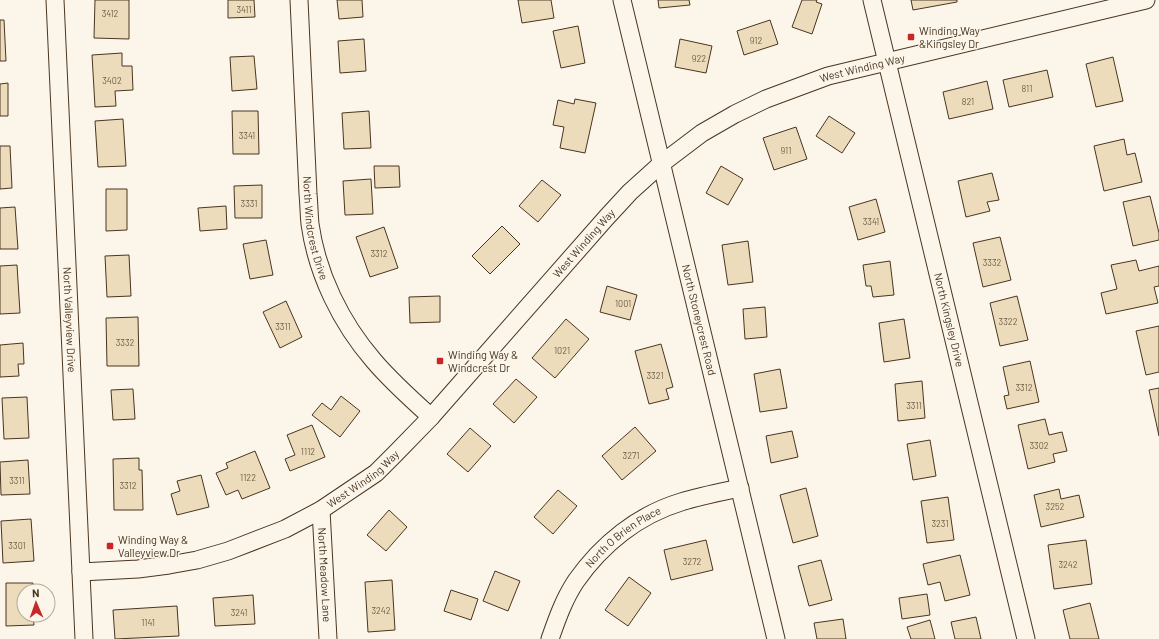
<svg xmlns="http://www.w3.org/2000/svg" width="1159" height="639" font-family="Barlow,sans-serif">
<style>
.building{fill:#ecdcbc;stroke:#4a3520}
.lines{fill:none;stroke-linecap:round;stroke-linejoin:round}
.street-casing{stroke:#4a3520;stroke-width:19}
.street{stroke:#fbf6e9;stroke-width:17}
.poi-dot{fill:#c62828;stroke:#fbf6e9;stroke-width:1.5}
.labels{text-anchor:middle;stroke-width:3;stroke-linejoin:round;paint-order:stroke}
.number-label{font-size:9px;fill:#725f47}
.poi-label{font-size:11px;fill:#4a3520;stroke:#fbf6e9;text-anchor:start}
.street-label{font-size:11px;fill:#4a3520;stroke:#fbf6e9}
</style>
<rect width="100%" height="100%" fill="#fbf6e9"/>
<g class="building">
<path d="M95,0h34v39l-35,-1z"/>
<path d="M228,0h26l1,17 -27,1z"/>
<path d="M337,0h25l1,17 -24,2z"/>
<path d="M518,0h33l3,18 -32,5z"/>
<path d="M658,0h31l1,5 -31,3z"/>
<path d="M802,0h15l-1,2 6,2 -10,30 -20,-7z"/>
<path d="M911,0h46v2l-44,8z"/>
<path d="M0,20h4l2,41h-6z"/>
<path d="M770,20l8,24 -34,11 -7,-24z"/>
<path d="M578,26l7,37 -24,5 -8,-37z"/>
<path d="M364,39l2,32 -26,2 -2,-32z"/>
<path d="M680,39l32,7 -6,27 -31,-6z"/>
<path d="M122,53v13h10l1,24 -18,1 1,15 -21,1 -3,-52z"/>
<path d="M254,56l3,33 -25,2 -2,-34z"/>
<path d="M1113,57l10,44 -27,6 -10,-43z"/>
<path d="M1047,70l6,27 -44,10 -6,-27z"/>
<path d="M987,81l6,28 -44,10 -6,-27z"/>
<path d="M8,83v33h-8v-32z"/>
<path d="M575,99l21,4 -11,50 -25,-5 4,-21 -11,-2 5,-25 16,4z"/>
<path d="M232,111h26l1,43h-26z"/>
<path d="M369,111l2,37 -27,1 -2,-36z"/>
<path d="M829,116l26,17 -13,20 -26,-17z"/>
<path d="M123,119l3,47 -28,1 -3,-46z"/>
<path d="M796,127l11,32 -33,11 -11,-32z"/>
<path d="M1124,139l3,16 8,-2 7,29 -38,9 -10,-45z"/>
<path d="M0,146h10l2,42 -12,1z"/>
<path d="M374,166h25l1,21 -25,1z"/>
<path d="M721,166l22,13 -15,26 -22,-12z"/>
<path d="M992,173l7,27 -12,2 3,9 -24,6 -8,-36z"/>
<path d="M371,179l2,35 -28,1 -2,-34z"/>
<path d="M542,180l19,15 -23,27 -19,-16z"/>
<path d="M262,185v33h-27l-1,-32z"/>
<path d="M106,189h21v41l-21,1z"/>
<path d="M1150,196l9,37v7l-26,6 -10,-44z"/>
<path d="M876,199l9,33 -27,8 -9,-33z"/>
<path d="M226,206l1,23 -27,2 -2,-23z"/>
<path d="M15,207l3,42h-18v-41z"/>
<path d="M502,226l18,18 -30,30 -18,-18z"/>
<path d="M384,227l14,41 -28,9 -14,-40z"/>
<path d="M1000,237l11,43 -28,7 -10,-44z"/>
<path d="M266,240l7,35 -23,4 -7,-35z"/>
<path d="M748,241l5,41 -25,3 -6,-40z"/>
<path d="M129,255l2,41 -24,1 -2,-41z"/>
<path d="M1136,260l3,11 20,-5v20l-5,1 4,16 -52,11 -5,-21 16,-4 -6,-24z"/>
<path d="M890,261l4,34 -21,2 -2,-11h-5l-3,-21z"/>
<path d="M17,265l3,48 -20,1v-48z"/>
<path d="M607,286l30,9 -7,25 -30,-8z"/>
<path d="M440,296v26l-30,1 -1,-26z"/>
<path d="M1017,296l11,44 -28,6 -10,-43z"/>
<path d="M286,301l16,36 -22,11 -17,-36z"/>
<path d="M765,307l2,30 -22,2 -2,-30z"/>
<path d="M138,317l1,49h-32l-1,-48z"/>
<path d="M566,319l23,20 -34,39 -23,-20z"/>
<path d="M904,319l6,39 -26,4 -5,-39z"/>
<path d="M1159,326v46l-13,3 -10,-44z"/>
<path d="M23,343l1,21h-6l1,12 -19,1v-32z"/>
<path d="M661,344l12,43 -7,2 3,10 -20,5 -14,-53z"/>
<path d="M1030,361l9,41 -32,7 -3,-13 5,-1 -6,-28z"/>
<path d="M780,369l7,39 -27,4 -6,-38z"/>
<path d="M516,379l21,18 -23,26 -21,-19z"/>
<path d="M922,381l3,37 -27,3 -3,-37z"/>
<path d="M1159,388v48l-10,-46z"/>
<path d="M133,389l2,30 -22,1 -2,-30z"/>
<path d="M341,396l19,15 -20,26 -28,-22 10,-12 9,7z"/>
<path d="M27,397l2,41 -25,1 -2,-41z"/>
<path d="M1045,419l4,16 13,-3 5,19 -14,3 2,8 -27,7 -10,-44z"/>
<path d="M312,425l13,32 -35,14 -5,-12 10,-4 -8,-20z"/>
<path d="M635,427l21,24 -34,29 -20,-24z"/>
<path d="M470,428l21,18 -23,26 -21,-18z"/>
<path d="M792,431l6,26 -27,6 -5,-27z"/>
<path d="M930,440l6,36 -23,4 -6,-36z"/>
<path d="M255,451l15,37 -28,11 -4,-9 -12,5 -10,-22 12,-5 -2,-5z"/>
<path d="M139,458v12h3l1,40h-29l-1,-51z"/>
<path d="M28,460l2,34 -29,1 -1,-33z"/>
<path d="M201,475l8,32 -32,8 -6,-21 9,-3 -3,-10z"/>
<path d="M806,488l12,48 -25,7 -13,-48z"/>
<path d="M1059,489l2,10 18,-4 5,22 -43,10 -7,-32z"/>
<path d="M558,490l19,16 -24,28 -19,-17z"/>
<path d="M948,497l6,43 -27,3 -6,-42z"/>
<path d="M389,510l18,17 -21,24 -19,-16z"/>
<path d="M31,519l3,42 -31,2 -2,-42z"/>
<path d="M706,540l7,30 -42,10 -7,-30z"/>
<path d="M1086,540l6,44 -38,5 -6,-44z"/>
<path d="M960,555l10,40 -25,6 -5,-19 -12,3 -5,-21z"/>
<path d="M821,560l11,40 -23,6 -11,-40z"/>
<path d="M495,571l25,10 -12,30 -25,-10z"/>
<path d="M629,577l22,16 -23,33 -23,-16z"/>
<path d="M392,580l3,50 -27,2 -3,-50z"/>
<path d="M6,583h27v8h-9v24h9l1,10 -28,1z"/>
<path d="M451,590l27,9 -7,21 -27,-9z"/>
<path d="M927,594l3,21 -28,4 -3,-21z"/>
<path d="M253,595l2,29 -40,2 -2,-28z"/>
<path d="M1090,603l9,36h-29l-7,-29z"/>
<path d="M177,606l2,30 -64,3 -2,-29z"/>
<path d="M976,617l5,22h-26l-4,-17z"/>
<path d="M843,619l3,20h-29l-3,-16z"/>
<path d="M930,620l5,19h-24l-4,-12z"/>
</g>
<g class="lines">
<g class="street-casing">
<g id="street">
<path id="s1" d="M55,0l29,639"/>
<path id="s2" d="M299,0l9,194c1,10 1,20 2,30 7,50 31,99 64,137 17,20 37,38 57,56"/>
<path id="s3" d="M622,0l154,639"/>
<path id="s4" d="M872,0l154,639"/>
<path id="s5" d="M321,510l7,129"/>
<path id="s6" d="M81,572l57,-3 31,-4 28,-5 31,-9 57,-22 36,-19 55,-37 19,-19 36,-37 175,-199 24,-26 31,-28 41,-31 33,-19 31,-15 62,-23 318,-76"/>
<path id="s7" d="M550,639c7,-20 14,-40 26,-58 26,-37 62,-66 105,-79 19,-6 40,-10 59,-14"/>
</g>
</g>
<use href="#street" class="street"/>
</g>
<g class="poi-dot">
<rect x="907" y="33" width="8" height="8" rx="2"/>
<rect x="436" y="357" width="8" height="8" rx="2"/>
<rect x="106" y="542" width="8" height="8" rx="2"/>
</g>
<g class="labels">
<g class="number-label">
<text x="244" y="13">3411</text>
<text x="110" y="17">3412</text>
<text x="756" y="44">912</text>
<text x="699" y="62">922</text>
<text x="112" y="84">3402</text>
<text x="1027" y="92">811</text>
<text x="968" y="105">821</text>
<text x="247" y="139">3341</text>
<text x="786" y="154">911</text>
<text x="249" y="207">3331</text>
<text x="871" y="225">3341</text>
<text x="379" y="257">3312</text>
<text x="992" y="266">3332</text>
<text x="623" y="307">1001</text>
<text x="1008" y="325">3322</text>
<text x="283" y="330">3311</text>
<text x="125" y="346">3332</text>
<text x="562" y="354">1021</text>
<text x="655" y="379">3321</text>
<text x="1024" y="391">3312</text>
<text x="914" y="409">3311</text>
<text x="1039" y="449">3302</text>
<text x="308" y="455">1112</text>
<text x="631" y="459">3271</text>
<text x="248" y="481">1122</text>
<text x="17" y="484">3311</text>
<text x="128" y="489">3312</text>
<text x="1055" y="510">3252</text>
<text x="940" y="527">3231</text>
<text x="17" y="549">3301</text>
<text x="692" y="565">3272</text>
<text x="1068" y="568">3242</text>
<text x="381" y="614">3242</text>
<text x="239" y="616">3241</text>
<text x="148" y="626">1141</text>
</g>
<g class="poi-label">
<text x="919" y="35">Winding Way<tspan x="919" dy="13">&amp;Kingsley Dr</tspan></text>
<text x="448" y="359">Winding Way &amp;<tspan x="448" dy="13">Windcrest Dr</tspan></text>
<text x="118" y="544">Winding Way &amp;<tspan x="118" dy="13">Valleyview Dr</tspan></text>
</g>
<g class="street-label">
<text dy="4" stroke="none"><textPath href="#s6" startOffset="963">West Winding Way</textPath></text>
<text dy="4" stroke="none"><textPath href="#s2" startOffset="229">North Windcrest Drive</textPath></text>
<text dy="4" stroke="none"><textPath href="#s6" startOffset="627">West Winding Way</textPath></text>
<text dy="4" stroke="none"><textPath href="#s3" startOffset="329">North Stoneycrest Road</textPath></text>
<text dy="4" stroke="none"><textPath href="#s4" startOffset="329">North Kingsley Drive</textPath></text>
<text dy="4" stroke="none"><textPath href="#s1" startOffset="320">North Valleyview Drive</textPath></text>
<text dy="4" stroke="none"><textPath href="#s6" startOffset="303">West Winding Way</textPath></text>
<text dy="4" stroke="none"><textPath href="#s7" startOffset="129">North O Brien Place</textPath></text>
<text dy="4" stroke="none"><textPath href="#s5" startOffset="65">North Meadow Lane</textPath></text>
</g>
</g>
<g transform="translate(36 603) rotate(358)"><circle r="19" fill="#fbf6e9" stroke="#b4a999"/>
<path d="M0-3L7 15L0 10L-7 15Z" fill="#c62828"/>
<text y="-6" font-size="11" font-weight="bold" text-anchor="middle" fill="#4a3520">N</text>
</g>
</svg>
